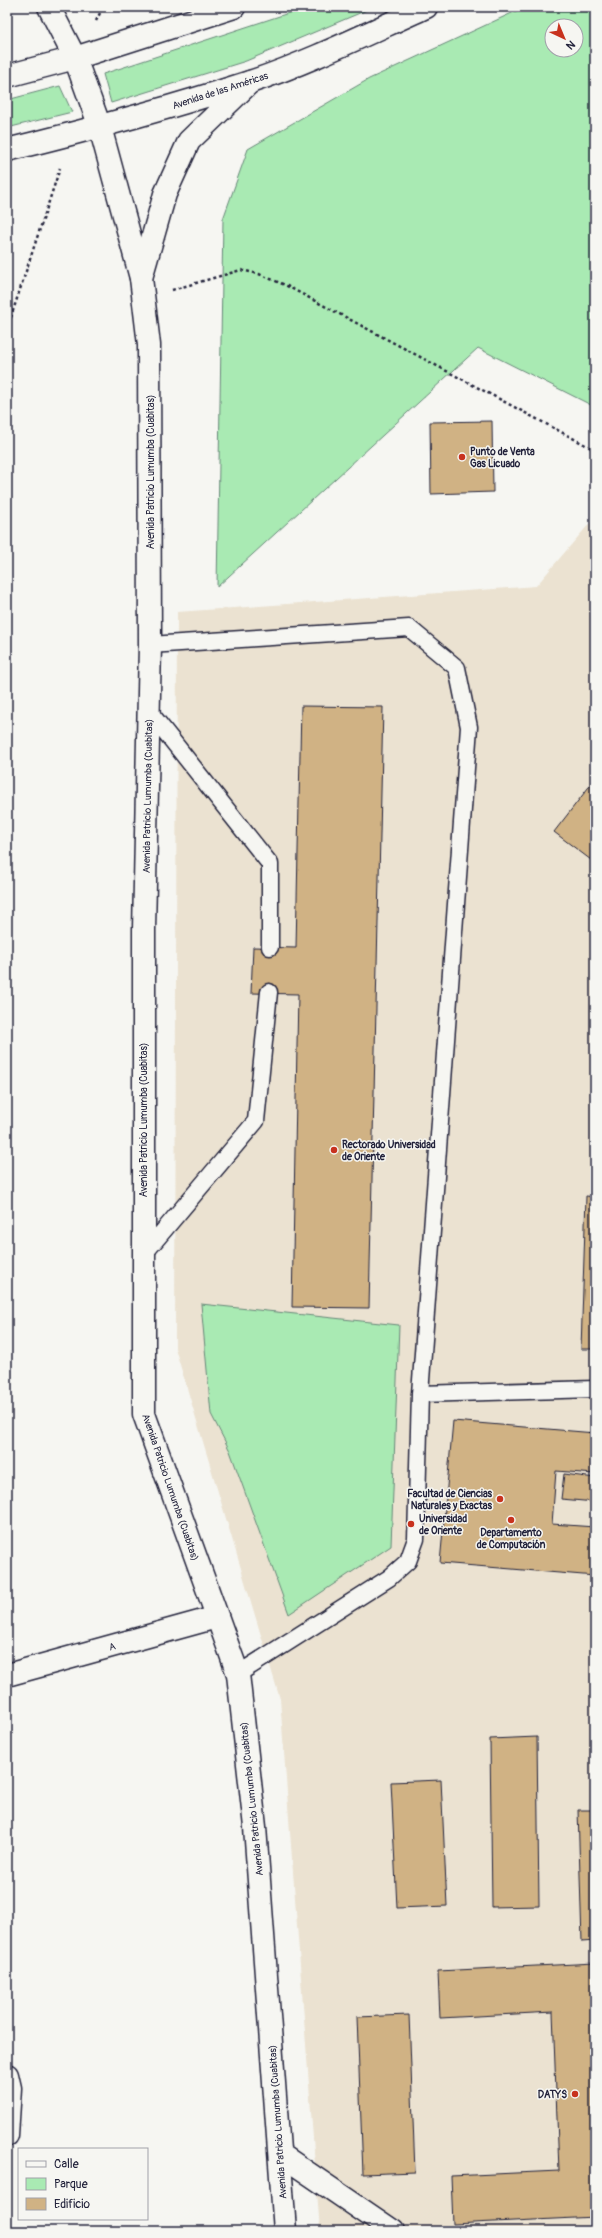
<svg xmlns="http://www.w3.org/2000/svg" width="602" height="2238" font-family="Pangolin,sans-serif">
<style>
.built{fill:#ebe2d1}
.green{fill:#a9eab3;stroke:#668677;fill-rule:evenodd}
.building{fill:#d0b284;stroke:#22223b}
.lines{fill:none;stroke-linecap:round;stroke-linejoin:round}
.service-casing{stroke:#22223b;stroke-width:19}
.minor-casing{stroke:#22223b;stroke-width:25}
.secondary-casing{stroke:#22223b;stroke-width:25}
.primary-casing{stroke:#22223b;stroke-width:25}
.path{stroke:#22223b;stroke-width:2.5;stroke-dasharray:3 3;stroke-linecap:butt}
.service{stroke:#f6f6f2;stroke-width:16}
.minor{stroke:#f6f6f2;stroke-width:22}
.secondary{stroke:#f6f6f2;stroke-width:22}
.primary{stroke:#f6f6f2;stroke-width:22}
.poi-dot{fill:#c8321e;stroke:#f6f6f2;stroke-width:1.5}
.labels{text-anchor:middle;stroke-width:3;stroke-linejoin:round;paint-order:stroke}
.street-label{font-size:10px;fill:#22223b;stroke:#f6f6f2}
.poi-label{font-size:10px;font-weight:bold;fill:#22223b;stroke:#f6f6f2;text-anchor:start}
</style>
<rect width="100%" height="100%" fill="#f6f6f2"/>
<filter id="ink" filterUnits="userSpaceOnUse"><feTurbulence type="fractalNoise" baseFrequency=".025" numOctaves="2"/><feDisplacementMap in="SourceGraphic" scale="8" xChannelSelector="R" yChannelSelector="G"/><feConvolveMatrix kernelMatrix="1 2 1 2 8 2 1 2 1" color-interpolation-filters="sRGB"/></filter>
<g filter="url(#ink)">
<path class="built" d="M595,517v1714h-275l-40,-532 -105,-351 2,-736 359,-26z"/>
<g class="green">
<path d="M307,7h67l-128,54 -135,42 -8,-29z"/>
<path d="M525,7h70v400l-117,-59 -261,239 6,-368 25,-70 121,-70zM552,26h24v24h-24z"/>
<path d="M60,86l12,26 -65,16v-28z"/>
<path d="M201,1304l198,21 -8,221 -102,68 -59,-163 -19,-37z"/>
</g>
<g class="building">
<path d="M492,421l1,71 -62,2 -1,-72z"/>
<path d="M301,706l82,1 -14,601 -77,-1 6,-313 -47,-1 2,-46 43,1z"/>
<path d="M595,779v84l-41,-31z"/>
<path d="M586,1196l9,1v152h-14z"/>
<path d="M453,1421l142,12v41l-39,-3 -4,53 43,3v49l-155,-13z"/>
<path d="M564,1474l31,4v24l-34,-3z"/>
<path d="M537,1737l2,169 -47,1 -2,-168z"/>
<path d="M441,1780l6,126 -50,2 -6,-126z"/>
<path d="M578,1810h17v131l-13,1z"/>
<path d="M595,1963v254l-142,7 -2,-48 108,-5 -6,-159 -113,6 -2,-47z"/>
<path d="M409,2015l6,157 -52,2 -6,-157z"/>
</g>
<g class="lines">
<g class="service-casing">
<g id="service">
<path d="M150,645l259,-17 48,40 12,59 -49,667 -4,145 -8,22 -19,17 -151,96"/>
<path d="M148,710l122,154v83"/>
<path d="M143,1255l113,-134 13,-129"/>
<path d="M420,1394l175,-5"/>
</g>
</g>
<g class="minor-casing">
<g id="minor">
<path d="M7,1675l210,-58"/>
<path d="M7,2075l3,13 -3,47"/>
<path d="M280,2154l113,77"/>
</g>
</g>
<g class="secondary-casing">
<g id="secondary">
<path d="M49,7l26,51 25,69 41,151 8,67 1,300 -6,285v484l94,260 17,153 30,404"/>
<path d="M141,278l24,-84 24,-53 61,-59"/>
</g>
</g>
<g class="primary-casing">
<g id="primary">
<path d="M7,76l68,-18 159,-51"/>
<path d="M7,150c82,-20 163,-42 243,-68 60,-20 118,-49 176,-75"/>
</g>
</g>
<g class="path">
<path d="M96,21l7,-14"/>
<path d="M172,290l69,-20 18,4 26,11 310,165"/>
<path d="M7,329l53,-161"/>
</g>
<use href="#service" class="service"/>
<use href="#minor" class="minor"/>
<use href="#secondary" class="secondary"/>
<use href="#primary" class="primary"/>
</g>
</g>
<g class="poi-dot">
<circle cx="462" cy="457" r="4"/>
<circle cx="334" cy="1150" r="4"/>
<circle cx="500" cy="1499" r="4"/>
<circle cx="511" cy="1520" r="4"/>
<circle cx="411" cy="1524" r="4"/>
<circle cx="575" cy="2094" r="4"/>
</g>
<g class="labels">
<g class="street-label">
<text transform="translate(220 90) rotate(-18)" y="4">Avenida de las Américas</text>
<text transform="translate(150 472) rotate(-90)" y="4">Avenida Patricio Lumumba (Cuabitas)</text>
<text transform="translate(147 796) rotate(-89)" y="4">Avenida Patricio Lumumba (Cuabitas)</text>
<text transform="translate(143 1120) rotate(-90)" y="4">Avenida Patricio Lumumba (Cuabitas)</text>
<text transform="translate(171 1487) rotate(71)" y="4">Avenida Patricio Lumumba (Cuabitas)</text>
<text transform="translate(112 1646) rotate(-16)" y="4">A</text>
<text transform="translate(251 1799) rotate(-96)" y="4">Avenida Patricio Lumumba (Cuabitas)</text>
<text transform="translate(277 2122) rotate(-94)" y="4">Avenida Patricio Lumumba (Cuabitas)</text>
</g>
<g class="poi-label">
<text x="470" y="455">Punto de Venta<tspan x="470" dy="12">Gas Licuado</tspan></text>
<text x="342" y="1148">Rectorado Universidad<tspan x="342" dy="12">de Oriente</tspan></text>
<text x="492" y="1497" text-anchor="end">Facultad de Ciencias<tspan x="492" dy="12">Naturales y Exactas</tspan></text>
<text x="419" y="1522">Universidad<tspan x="419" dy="12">de Oriente</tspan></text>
<text x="511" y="1536" text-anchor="middle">Departamento<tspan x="511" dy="12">de Computación</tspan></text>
<text x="567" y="2098" text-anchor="end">DATYS</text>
</g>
</g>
<rect width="602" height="2238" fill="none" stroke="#f6f6f2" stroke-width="24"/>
<rect x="12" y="12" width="578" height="2214" fill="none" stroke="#22223b" stroke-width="1.5" filter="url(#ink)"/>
<rect x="18" y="2148" width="130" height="72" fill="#f6f6f2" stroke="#a1a1a9"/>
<rect x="26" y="2161" width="20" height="6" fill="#f6f6f2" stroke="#a1a1a9"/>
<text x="54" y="2168" font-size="12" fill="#22223b">Calle</text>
<rect x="26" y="2178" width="20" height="12" fill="#a9eab3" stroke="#a1a1a9"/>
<text x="54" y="2188" font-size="12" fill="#22223b">Parque</text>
<rect x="26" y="2198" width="20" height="12" fill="#d0b284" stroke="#a1a1a9"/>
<text x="54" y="2208" font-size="12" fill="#22223b">Edificio</text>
<g transform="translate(564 38) rotate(136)"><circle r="19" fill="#f6f6f2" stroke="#a1a1a9"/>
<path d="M0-3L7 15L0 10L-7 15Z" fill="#c8321e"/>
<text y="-6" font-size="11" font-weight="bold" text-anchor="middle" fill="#22223b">N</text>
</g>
</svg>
